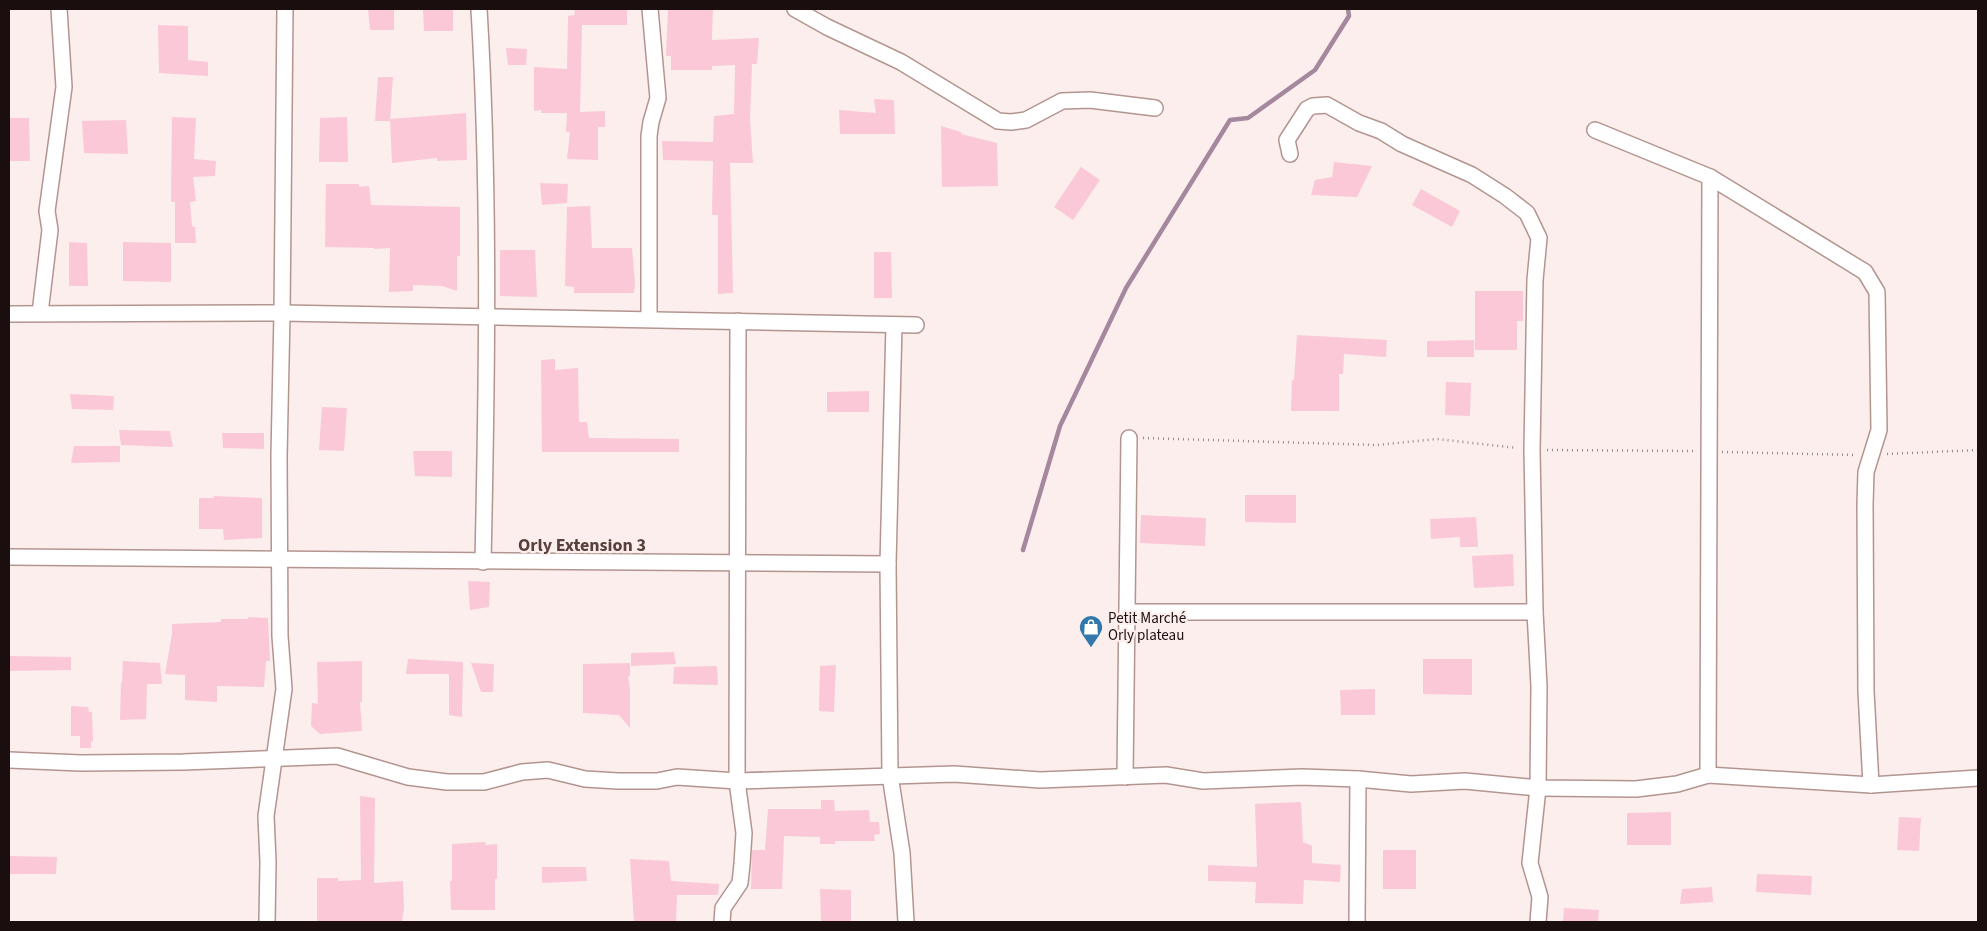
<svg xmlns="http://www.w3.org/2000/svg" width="1987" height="931" font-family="'Source Sans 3',sans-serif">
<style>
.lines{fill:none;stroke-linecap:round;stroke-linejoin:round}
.stream{stroke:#a5889e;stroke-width:4.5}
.building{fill:#fbc8d7}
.minor-casing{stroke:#b39590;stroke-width:18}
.path{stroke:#958887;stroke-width:2.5;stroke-dasharray:1 4;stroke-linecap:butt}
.minor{stroke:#fff;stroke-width:15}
.labels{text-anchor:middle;stroke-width:4.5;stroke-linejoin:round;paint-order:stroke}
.poi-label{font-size:15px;fill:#1a0f0e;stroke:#fceeec;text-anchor:start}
.quarter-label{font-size:18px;font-weight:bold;fill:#593f3b;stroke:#fceeec}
</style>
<rect width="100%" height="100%" fill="#fceeec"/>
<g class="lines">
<path class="stream" d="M1023,550l37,-124 66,-138 104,-168 18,-2 67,-48 34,-54 -1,-7"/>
</g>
<g class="building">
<path d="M368,9h26v21h-24z"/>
<path d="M423,9h30v22h-29z"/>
<path d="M574,9h53v16h-45l-2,87 25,-1v16h-7v33l-31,-1 3,-27h-4l1,-19h-26v-3l-7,1v-44l33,2 1,-53 7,-1z"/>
<path d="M668,9h45l-1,31 47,-2 -2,26h-5l-2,56 3,43h-23l3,130 -15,1v-79h-6l1,-54 -50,-1 -1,-19 51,1 1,-26 20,-2 1,-49 -23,1v4h-41v-14h-5z"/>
<path d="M158,25l30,1v34l20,2v14l-49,-3z"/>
<path d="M506,48l21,1 -1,16h-18z"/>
<path d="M378,77h15l-3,44h-15z"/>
<path d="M874,99l20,1 1,34h-55l-1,-24 37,3z"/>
<path d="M466,113l1,47 -30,1v-3l-45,5 -2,-44z"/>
<path d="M172,117l24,1 -2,41 22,2 -1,15 -22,1 3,24 -6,1 2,24 3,1 1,16h-21v-41h-4z"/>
<path d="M347,117l1,45h-29l1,-44z"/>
<path d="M9,118h20l1,43h-21z"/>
<path d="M126,120l2,34 -44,-1 -2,-32z"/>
<path d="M941,126l20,6v2l36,9 1,43 -56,1z"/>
<path d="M1334,162l38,4 -15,31 -46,-2 4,-15 17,-3z"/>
<path d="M1081,167l19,13 -27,40 -19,-13z"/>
<path d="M540,183l28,1 -1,19 -25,2z"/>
<path d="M326,184h33v3l10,-1 2,19 89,2v49h-3v35l-15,-5 -29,-1v6l-24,1 1,-44 -16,1v-1l-49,-1z"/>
<path d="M1421,189l39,22 -8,16 -40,-22z"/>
<path d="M590,206l2,42h40l3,35 -1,10h-60v-6l-9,-1 2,-79z"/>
<path d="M69,242l18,1 1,43h-19z"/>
<path d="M123,242l48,1v39l-48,-1z"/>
<path d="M500,250h35l2,47 -37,-1z"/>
<path d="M874,252h17l1,46h-18z"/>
<path d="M1475,291h48v30h-6v29h-42z"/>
<path d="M1297,335l90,5 -1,17 -42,-3 -1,20h-4v37h-48l1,-31h2z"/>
<path d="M1474,340v17h-47v-16z"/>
<path d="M555,359v11l23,-2 1,54h8l2,16 90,1v13h-137l-1,-92z"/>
<path d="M1446,382l25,1 -1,33 -25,-1z"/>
<path d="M869,391v21h-42v-20z"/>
<path d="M70,394l44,2 -1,14 -41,-1z"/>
<path d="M322,407l25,1 -3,43 -25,-1z"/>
<path d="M119,430l51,1 3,16 -52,-2z"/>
<path d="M222,433h42v16l-41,-1z"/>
<path d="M74,446h46v16l-49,1z"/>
<path d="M413,451h39v26l-37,-1z"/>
<path d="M1245,495h51v28l-51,-1z"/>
<path d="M214,496l48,2v40l-38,2 -1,-11h-24v-31h15z"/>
<path d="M1141,515l65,3 -1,28 -65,-3z"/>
<path d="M1476,517l2,30h-18v-10l-29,2 -1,-20z"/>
<path d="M1513,554l1,32 -40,2 -2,-32z"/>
<path d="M468,581l22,1 -1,25 -19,3z"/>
<path d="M248,617l20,1 2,43h-4l-2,26 -47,-1v16l-32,-2v-25l-20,-1 7,-40v-10l49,-2v-3h27z"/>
<path d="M674,652l2,12 -45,2v-13z"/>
<path d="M9,656l62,1v13l-62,1z"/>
<path d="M408,659l55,3 -1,55 -13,-2v-41h-43z"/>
<path d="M1423,659h49v36l-49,-1z"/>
<path d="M123,661l37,2 2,21h-15l-1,35 -26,1 1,-38h1z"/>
<path d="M362,661v41h-2l2,29 -42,3 -9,-8 1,-23 6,1 -1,-42z"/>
<path d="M471,663l23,1 -1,28h-12z"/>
<path d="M630,663v13h-2l2,13v39l-11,-13 -36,-2v-49z"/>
<path d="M836,665l-2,47 -15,-1 1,-45z"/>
<path d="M717,666l1,19 -45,-1 1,-17z"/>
<path d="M1375,689v26h-34l-1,-25z"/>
<path d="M71,706l17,1 1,5h3l1,30 -2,-1v7h-11v-12h-9z"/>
<path d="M360,796l15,2 -1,85 29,-2 1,27 -2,14h-85v-44h21v3l23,-1z"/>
<path d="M821,800h13l1,11 34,-1 1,12h9l1,12 -6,1 1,6h-40v3h-15v-7l-36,-1 -2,53h-31l1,-39h13l3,-41h53z"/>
<path d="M1301,802l2,40 9,4v17l29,2 -1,17 -36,-2 -1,24 -48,-1 1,-21 -48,-1v-16l49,2 -2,-63z"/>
<path d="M1671,812v33h-44v-32z"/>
<path d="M1899,817l22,1 -2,33 -22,-1z"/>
<path d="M485,842l1,3 11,-1v35h-2v31h-44l-1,-29h2v-37z"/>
<rect x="1383" y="850" width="33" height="39"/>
<path d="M9,856l48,1 -1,17h-47z"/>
<path d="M630,859l39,2 2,20 48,3 -1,11h-41l-1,27h-42z"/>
<path d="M542,867h44l1,14 -45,2z"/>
<path d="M1757,874l55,2 -1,19 -55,-3z"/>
<path d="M1712,887l1,15 -33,2 2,-15z"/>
<path d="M820,889l31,1v32h-30z"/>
<path d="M1564,908l35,2 -1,12h-35z"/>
</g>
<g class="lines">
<g class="minor-casing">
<g id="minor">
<path d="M479,9c11,184 8,368 4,553"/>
<path d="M795,9l32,18 74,35 97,59 13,1 15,-2 36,-19 28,-1 65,8"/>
<path d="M1595,130l115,47 155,95 12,20 2,138 -13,42 -1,32 1,187 5,94"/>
<path d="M1290,154l-3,-14 20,-31 6,-3 14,-1 32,18 22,8 21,13 70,31 33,21 22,17 12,25 -4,42 -3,170 3,162 4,74 -1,102 -8,75 10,34 -2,25"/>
<path d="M40,313l10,-83 -3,-19 17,-124 -5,-78"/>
<path d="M9,314l273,-1 634,12"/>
<path d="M649,319v-183l2,-14 7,-24 -8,-89"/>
<path d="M894,325l-6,239 2,211 12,78 4,69"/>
<path d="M9,557l879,7"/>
<path d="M1127,612h408"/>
<path d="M9,760l72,3 102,-1 154,-6 71,21 39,5h37l38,-10 26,-2 37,9 33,2h39l20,-4 60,4 217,-7 86,6 126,-5 37,6 99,-4 56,2 53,5 54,-3 73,7 98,1 41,-5 31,-9 163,10 107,-7"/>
<path d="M1708,775l2,-598"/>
<path d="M1125,777l4,-339"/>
<path d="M267,922l1,-60 -2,-46 18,-127 -4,-53 -1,-180 3,-143 3,-304"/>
<path d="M722,922l1,-14 17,-25 2,-19 2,-31 -7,-52 1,-460"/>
<path d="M1357,922l1,-143"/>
</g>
</g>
<g class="path">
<path d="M1143,438l234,7 60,-6 80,9"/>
<path d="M1547,450l147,1"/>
<path d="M1722,452l135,3"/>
<path d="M1887,454l91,-4"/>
</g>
<use href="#minor" class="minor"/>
</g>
<defs>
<g id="shop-pin" transform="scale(1.25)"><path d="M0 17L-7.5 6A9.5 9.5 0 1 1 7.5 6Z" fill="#3378ad" stroke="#fceeec"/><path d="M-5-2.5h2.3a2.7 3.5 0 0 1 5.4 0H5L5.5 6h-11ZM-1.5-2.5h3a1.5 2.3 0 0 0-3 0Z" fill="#fff"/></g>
</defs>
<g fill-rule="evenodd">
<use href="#shop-pin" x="1091" y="627"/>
</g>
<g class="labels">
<g class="poi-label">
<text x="1108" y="623">Petit Marché<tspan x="1108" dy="17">Orly plateau</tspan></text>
</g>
<g class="quarter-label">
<text x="582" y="551">Orly Extension 3</text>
</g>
</g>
<rect width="1987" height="931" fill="none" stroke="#1a0f0e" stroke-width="20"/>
</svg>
